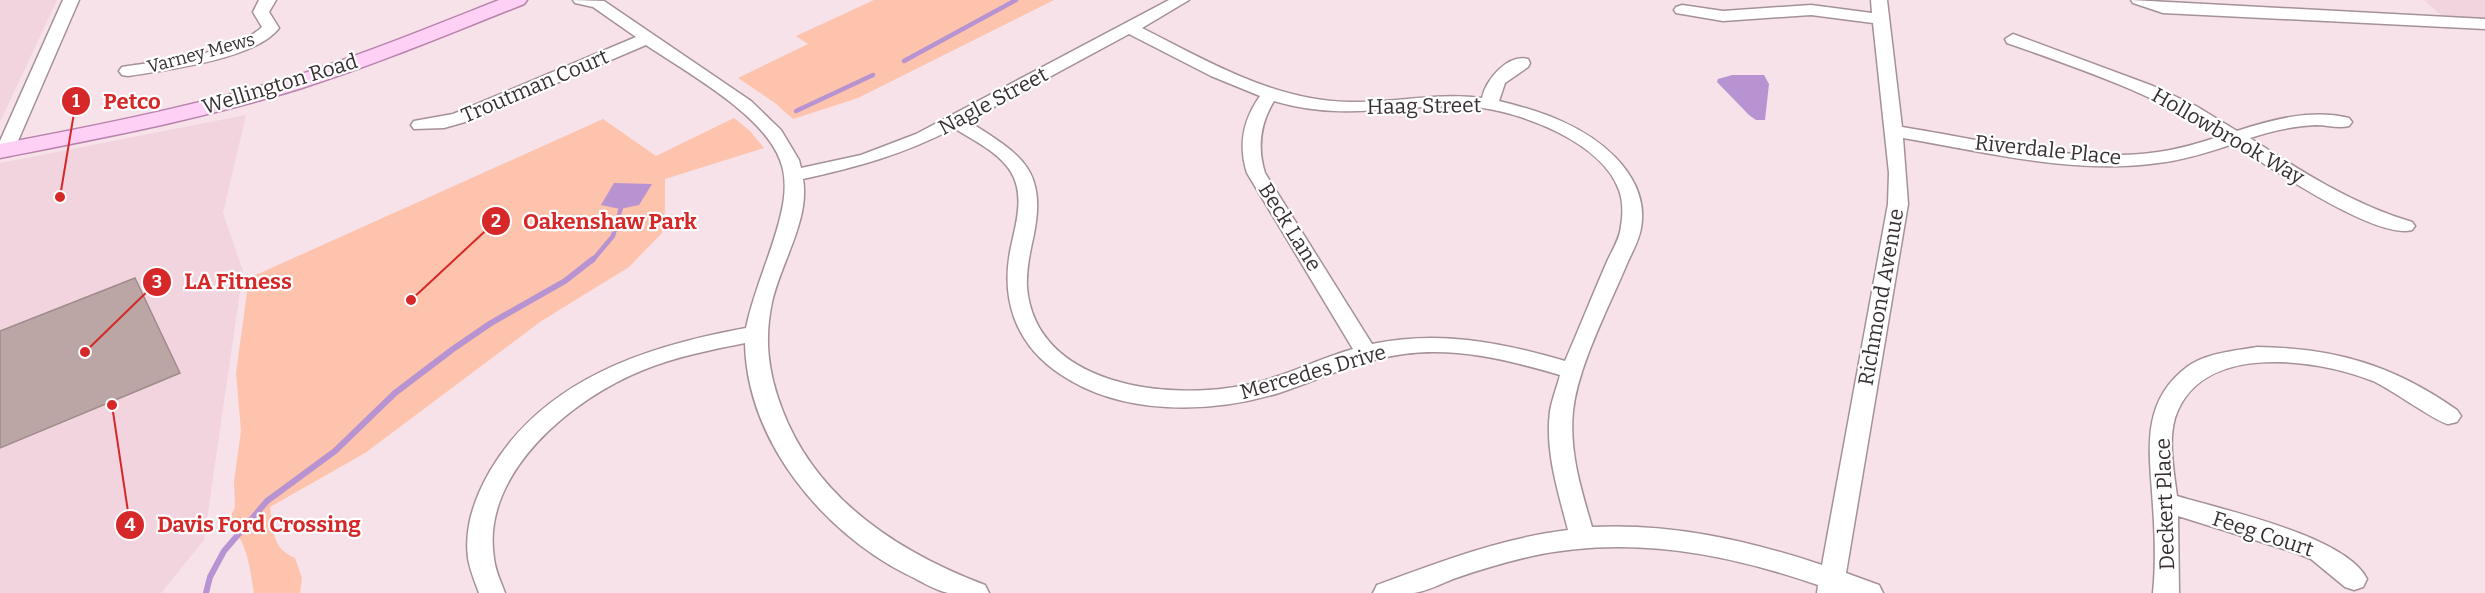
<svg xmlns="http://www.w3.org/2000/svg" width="2485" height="593" font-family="Bitter,serif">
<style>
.built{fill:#f1d4de}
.green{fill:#fdc3ad}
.water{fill:#b793d1}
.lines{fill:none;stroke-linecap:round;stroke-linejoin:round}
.stream-far1{stroke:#b793d1;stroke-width:4.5}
.stream{stroke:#b793d1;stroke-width:6}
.building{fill:#bba5a5;stroke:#a08b8b;stroke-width:1.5}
.minor-casing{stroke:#a59198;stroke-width:3}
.major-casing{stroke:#b883ad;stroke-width:3}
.minor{fill:#fff;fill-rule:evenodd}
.major{fill:#fed0f5;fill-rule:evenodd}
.labels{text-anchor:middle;stroke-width:4.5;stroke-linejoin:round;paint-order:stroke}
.far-street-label{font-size:18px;fill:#383033;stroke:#fff}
.street-label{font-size:21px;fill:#383033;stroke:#fff}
.leader{fill:none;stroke:#d62828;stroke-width:2}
.callout-dot{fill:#d62828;stroke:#fff;stroke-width:2}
.mark-label{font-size:18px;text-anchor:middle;font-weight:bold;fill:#fff}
.callout-label{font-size:22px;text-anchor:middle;font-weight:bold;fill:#d62828;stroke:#fff;stroke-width:4.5;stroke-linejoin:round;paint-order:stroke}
</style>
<rect width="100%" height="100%" fill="#f7e2e9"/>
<g class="built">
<path d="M0,0h57l-57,122z"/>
<path d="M2424,0h61v21l-40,-2z"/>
<path d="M246,115l-23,98 20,58 -39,269 -43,53h-161v-430z"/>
</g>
<g class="green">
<path d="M874,0h180l-196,98 -65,21 -18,-16 -37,-25 70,-34 -12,-8z"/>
<path d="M734,118l16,13 14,17 -99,31v30l-3,24 -33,34 -89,55 -175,131 -95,54c4,25 1,40 25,51l7,20 -2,15h-46c-4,-22 -6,-55 -27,-68l8,-18 -1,-26 7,-50 -5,-58 13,-95 354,-159 53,37z"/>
</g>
<g class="water">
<path d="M1732,75h32l5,9 -4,36h-9l-7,-5 -32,-33 1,-3z"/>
<path d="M614,183l38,1 -13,21 -19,4 -19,-4z"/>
</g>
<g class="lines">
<g class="stream-far1">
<path d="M904,61l112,-61"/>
<path d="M796,111l77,-36"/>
<path d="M592,261l21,-25 9,-32"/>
</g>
<path class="stream" d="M206,593l4,-16 14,-26 43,-50 68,-50 60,-58 58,-44 38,-26 74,-42 28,-22"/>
</g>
<path class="building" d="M135,278l45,95 -180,75v-117z"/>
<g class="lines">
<g class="minor-casing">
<g id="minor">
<path d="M63,0h16l-65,150 -2,4h-12v-13z"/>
<path d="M259,0h17l-7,12 10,16c-23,31 -113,42 -151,48l-6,-1 -3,-4 3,-4 6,-1c39,-6 105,-12 134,-39l-9,-15z"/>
<path d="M573,0l31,1 147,100 30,29 18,30 2,8 60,-13 55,-21 253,-134h20l-47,28c65,33 132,73 208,74 44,1 88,-10 132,-4 4,-18 25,-44 46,-39l2,4 -2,4 -23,16 -6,18c42,10 86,25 117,57 18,19 30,43 25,70 -2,13 -10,26 -15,38 -18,43 -48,100 -53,145 -4,41 8,78 19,116 80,-4 155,13 230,38l66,-361 1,-31 -16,-150 -62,-8 -88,6 -47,-8 -2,-3 2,-3 6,-2 41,6 88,-6 61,8 -1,-13h16l15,127c83,13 172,37 256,25 22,-3 42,-9 63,-16 -67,-42 -140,-67 -214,-93l-2,-4 8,-5 140,52 43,20 41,25c36,-12 75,-22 112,-13l3,4 -3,4c-11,3 -22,-1 -33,-1 -23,1 -45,6 -66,13 52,34 102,66 162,84l3,4 -3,4c-37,10 -145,-65 -179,-86 -24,8 -49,16 -75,19 -84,12 -172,-11 -255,-25l5,66 -62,369 33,12 4,8h-66l1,-8c-93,-32 -189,-50 -286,-29 -27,6 -53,14 -79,23 -12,5 -26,12 -39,14 -13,0 -28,0 -41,0l4,-8c62,-23 125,-47 191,-55 -10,-39 -23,-78 -18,-119 2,-12 7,-24 10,-36 -51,-15 -103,-28 -156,-21 -45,6 -83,25 -125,39 -69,21 -157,23 -219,-19 -45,-30 -60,-76 -49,-127 5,-23 14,-52 0,-75 -12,-20 -37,-31 -57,-44 -49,26 -97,39 -151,51 7,41 -22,83 -31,123 -8,38 -4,70 10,107 34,90 116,143 203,176l4,8c-13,0 -28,0 -41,0 -14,-3 -29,-13 -42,-19 -84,-43 -159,-133 -161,-231 -35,7 -70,14 -102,27 -70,28 -163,103 -149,188 1,12 7,24 11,35h-26c-4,-11 -9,-23 -11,-35 -4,-31 7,-61 22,-87 54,-92 157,-125 256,-143 8,-39 26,-75 35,-114 4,-16 6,-37 -1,-54 -17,-46 -94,-88 -134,-115l-181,77 -21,6 -30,1 -3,-4 3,-4 39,-7 183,-77 -43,-30 -18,-4zM1129,34l82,42 49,20c-17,24 -22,49 -13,77l106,176c-36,10 -70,29 -107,36 -76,16 -210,2 -219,-97 -1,-18 3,-36 7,-54 13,-67 -15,-80 -66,-113zM1274,101c74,22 129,1 200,6 46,4 128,35 145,83 4,11 4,25 2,36 -1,13 -10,26 -15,38 -14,32 -27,65 -41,97 -65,-19 -126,-31 -193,-17l-107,-171c-8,-26 -5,-49 9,-72z"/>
<path d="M2131,0l354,19v10l-322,-16 -30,-10z"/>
<path d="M2257,347c78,1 136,18 200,63l4,6 -4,6c-1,0 -7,2 -9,2 -8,0 -59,-36 -75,-43 -59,-23 -173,-39 -198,37 -7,24 -1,54 2,78 46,14 169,40 190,83l-4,8 -9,3 -9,-3 -34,-28 -15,-6 -118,-37 1,77h-26c3,-29 2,-58 0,-87 -3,-52 -14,-103 34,-139 19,-14 47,-16 70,-20z"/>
</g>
</g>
<g class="major-casing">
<path id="major" d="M499,0h28l-3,4c-73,29 -147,60 -222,84 -99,31 -201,50 -302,70v-14c96,-18 191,-37 285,-65 72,-22 143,-51 214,-79z"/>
</g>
<use href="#minor" class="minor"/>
<use href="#major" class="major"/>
</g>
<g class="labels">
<g class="far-street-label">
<text transform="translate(201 53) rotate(-15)" y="6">Varney Mews</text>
</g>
<g class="street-label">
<text transform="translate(280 84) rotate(-17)" y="7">Wellington Road</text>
<text transform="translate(535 86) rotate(-23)" y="7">Troutman Court</text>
<text transform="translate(993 101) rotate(-28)" y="7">Nagle Street</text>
<text transform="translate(1424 106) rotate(-1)" y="7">Haag Street</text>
<text transform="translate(2228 136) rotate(30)" y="7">Hollowbrook Way</text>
<text transform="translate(2048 150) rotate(6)" y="7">Riverdale Place</text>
<text transform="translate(1290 227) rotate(58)" y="7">Beck Lane</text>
<text transform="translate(1881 297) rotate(-80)" y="7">Richmond Avenue</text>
<text transform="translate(1313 372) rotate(-16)" y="7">Mercedes Drive</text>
<text transform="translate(2165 504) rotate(-92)" y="7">Deckert Place</text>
<text transform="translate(2263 534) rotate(18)" y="7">Feeg Court</text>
</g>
</g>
<path class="leader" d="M60 197L76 101M411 300L496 221M85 352L157 282M112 405L130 525"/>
<g class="callout-dot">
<circle cx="60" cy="197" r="6"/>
<circle cx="411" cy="300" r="6"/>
<circle cx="85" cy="352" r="6"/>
<circle cx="112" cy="405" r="6"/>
<circle cx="76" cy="101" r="15"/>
<circle cx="496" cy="221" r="15"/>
<circle cx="157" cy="282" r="15"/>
<circle cx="130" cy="525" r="15"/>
</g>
<g class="mark-label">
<text x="76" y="107">1</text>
<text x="496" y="227">2</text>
<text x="157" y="288">3</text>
<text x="130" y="531">4</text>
</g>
<g class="callout-label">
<text x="132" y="109">Petco</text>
<text x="610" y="229">Oakenshaw Park</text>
<text x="238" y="289">LA Fitness</text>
<text x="259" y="532">Davis Ford Crossing</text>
</g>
</svg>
